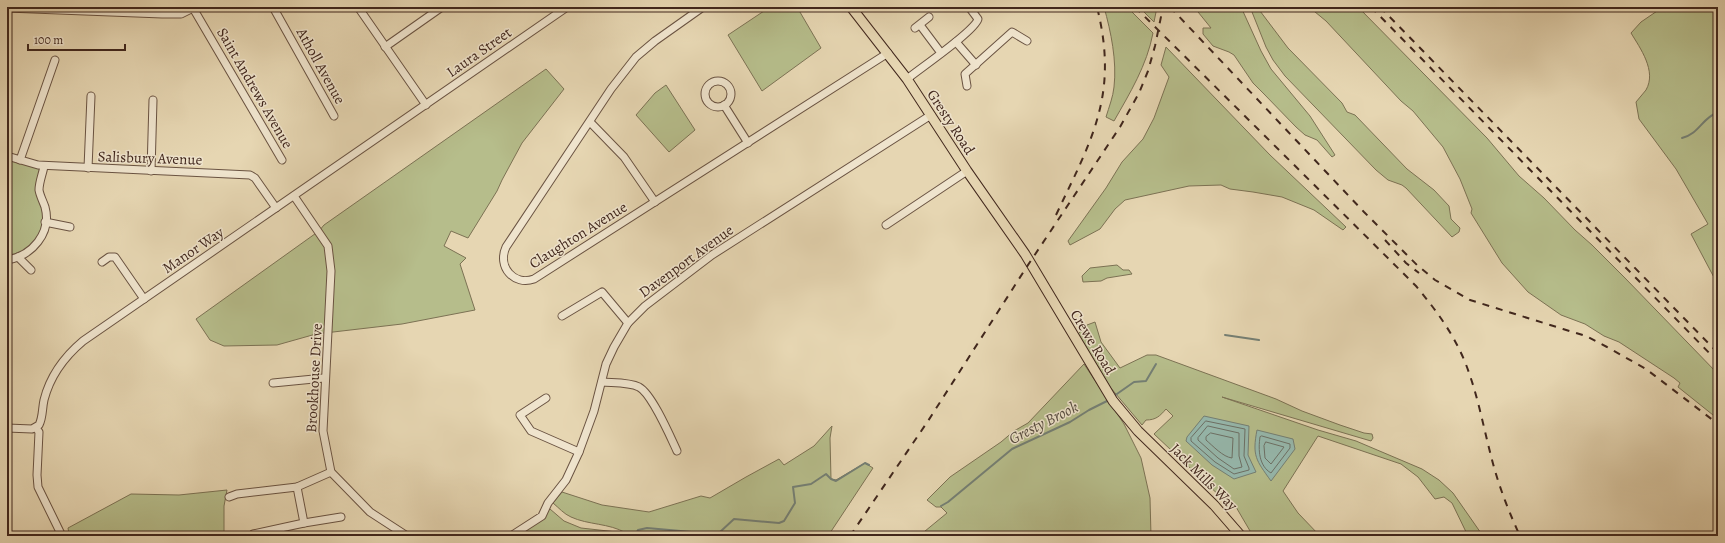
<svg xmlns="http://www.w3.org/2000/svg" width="1725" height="543" font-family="Alegreya,serif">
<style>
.green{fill:#b6bd8b;stroke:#7c7254}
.water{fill:#96b9ae;stroke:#747f74}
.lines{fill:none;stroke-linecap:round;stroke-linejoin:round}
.shore{stroke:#6c7066;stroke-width:1}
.stream{stroke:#747f74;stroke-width:2}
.minor-casing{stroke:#6a5342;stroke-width:9}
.major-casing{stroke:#41271d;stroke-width:11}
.minor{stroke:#efe4cd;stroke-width:7}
.major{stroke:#e6d6b2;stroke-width:9}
.rail{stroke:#41271d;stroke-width:2;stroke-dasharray:7 7;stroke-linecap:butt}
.labels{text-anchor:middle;stroke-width:3;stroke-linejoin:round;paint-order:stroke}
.street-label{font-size:15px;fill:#41271d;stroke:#efe4cd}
.water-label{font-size:16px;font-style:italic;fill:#564c41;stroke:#efe4cd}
</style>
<rect width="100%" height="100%" fill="#e6d6b2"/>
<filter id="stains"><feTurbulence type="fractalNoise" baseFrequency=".005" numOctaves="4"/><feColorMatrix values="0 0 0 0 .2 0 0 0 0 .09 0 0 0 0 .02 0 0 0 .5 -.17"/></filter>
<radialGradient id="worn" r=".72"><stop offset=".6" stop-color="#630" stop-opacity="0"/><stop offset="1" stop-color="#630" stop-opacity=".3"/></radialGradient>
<g class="green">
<path d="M770,7h27l24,41 -59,43 -34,-56z"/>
<path d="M1104,7h23l26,26c-6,32 -23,60 -39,88l-8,-4c3,-10 7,-20 8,-30 3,-26 -3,-55 -10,-80z"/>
<path d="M1139,7h18l-3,15z"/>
<path d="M1194,7h47l20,44 10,18 39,47 25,39 -3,2 -15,-17 -12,-5 -9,-8 -32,-33 -11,-11 -19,-28 -5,-3 -16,-6 -10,-12v-6h8z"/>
<path d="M1250,7h7l31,41 54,55 5,9 8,3 52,54 27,21 15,16 2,13 9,9 -1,4 -7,5 -46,-49 -4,-3 -14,-5 -12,-10 -91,-94 -12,-16 -7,-13z"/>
<path d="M1309,7h49l129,131 32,38 25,22 31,32 17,15 33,33 93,96v45l-40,-32 2,-4 -6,-5 -55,-36 -15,-6 -19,-12 -24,-9 -33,-23 -26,-29 -31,-50 1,-4 -12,-30 -17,-32 -30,-36 -12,-10 -75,-80z"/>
<path d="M1663,7h55v278l-27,-51 17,-10 -32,-55 -37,-50 -3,-17c3,-4 7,-8 10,-12 11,-19 -6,-42 -15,-57l10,-11z"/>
<path d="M1166,47l104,108 76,72 -3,3 -29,-20 -32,-13 -29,-5 -23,-3 -9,-4 -32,1 -64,14 -10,9 -15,20 -30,16 -2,-4 38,-53 16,-26 21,-23 11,-21 15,-41 -8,-12z"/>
<path d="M546,69l18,20 -42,54 -20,37 -5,11 -29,47 -17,-7 -7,15 22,12 -6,6 15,46 -73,14 -86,10 -39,11 -53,1 -14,-6 -14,-21 123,-88 5,-6z"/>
<path d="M666,85l29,45 -26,22 -33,-37 19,-22z"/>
<path d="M7,156l37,10 -5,22 6,34 -11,27 -27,10z"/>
<path d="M1117,265l6,5h6l3,4 -25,4 -6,3 -18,1 -1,-6 8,-8z"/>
<path d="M1095,322l6,20 19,26 27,-13h9l120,44 26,12 38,14 24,8 8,1 1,4 -2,3 -149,-44 96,33 38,11 66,28 17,11 14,13 30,43h-15l-16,-33 -8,-6 -9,2 -17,-22 -17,-13 -83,-28 -35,55 15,22 22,23h-67l-17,-29 -13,-8 -69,-65 19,-18 -7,-7c-6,7 -10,11 -20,11l-4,5 -32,-38 -32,-53 9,-9z"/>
<path d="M1084,364l40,60 17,34 9,40 1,38h-232l28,-23 -6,-6h-5l-9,-7 23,-23 51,-35 13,-11 14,-8z"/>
<path d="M832,426l-2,12 1,41 5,1 29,-17 8,5 -45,68h-308l30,-27 14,12 17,7 45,5c-17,-10 -38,-8 -55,-16 -7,-3 -12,-9 -18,-14l9,-11 40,13 47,7 52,-16 9,2 36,-21 33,-18 5,6 30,-19z"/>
<path d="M227,490l-3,16v30h-159l4,-2 -1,-6 63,-34 48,1z"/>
</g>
<g class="water">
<path d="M1204,416l45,10 -1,29 8,17 -22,7 -22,-14 -26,-24 1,-4z"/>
<path d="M1257,430l36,9 2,10 -24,32c-15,-21 -19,-25 -14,-51z"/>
</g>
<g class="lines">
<g class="shore">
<path d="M1206,421l39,8 -1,27 5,12v2l-15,4 -19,-12 -24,-21v-3z"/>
<path d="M1208,426l31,7v23l3,11 -8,2 -16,-11 -20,-18v-2z"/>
<path d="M1211,433l22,5 -1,20c-9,-1 -19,-12 -26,-18v-3z"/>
<path d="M1262,436l28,8v4l-19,25c-12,-7 -13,-23 -11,-36z"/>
<path d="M1266,442l18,5 -13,17 -6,-6 -1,-12z"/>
</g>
<g class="stream">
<path d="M1682,138c18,-5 19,-19 36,-26"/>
<path d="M1225,335l34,5"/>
<path d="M1114,396l20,-14 12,-1 10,-17"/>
<path d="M941,506l7,-4 64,-53 58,-27 19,-12 20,-10"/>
<path d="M635,536l3,-6 9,-2 56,5 17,-1 14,-13 45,4 5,-2 11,-18 -2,-16 18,-3 15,-10 5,5 5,2 29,-18 4,2"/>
</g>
<g class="minor-casing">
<g id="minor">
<path d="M273,7l61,109"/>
<path d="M358,7l68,98"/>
<path d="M703,7l-48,34 -19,16 -25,32 -105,158c-9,20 8,39 28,32l354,-226"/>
<path d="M7,8l155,6h19l14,-7"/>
<path d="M193,8l89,152"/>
<path d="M920,25l21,28"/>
<path d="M915,28l14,-11"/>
<path d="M956,42l20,23"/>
<path d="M385,47l57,-40"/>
<path d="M907,79c12,-10 68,-48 71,-60l-9,-12"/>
<circle cx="718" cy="94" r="13"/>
<path d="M967,86l-2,-12 47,-42 15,9"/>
<path d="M724,105l24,38"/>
<path d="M590,122l34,35 31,45"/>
<path d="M7,156l31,9 212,10 5,3 21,30"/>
<path d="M20,160l35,-100"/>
<path d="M88,168l3,-72"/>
<path d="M151,171l2,-71"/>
<path d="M294,196l34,50 3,25 -8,160 8,41 39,40 37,24"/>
<path d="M45,222l25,5"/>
<path d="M886,225l81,-54"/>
<path d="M18,257l13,13"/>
<path d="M7,260c25,-4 45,-27 38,-53 -2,-6 -5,-11 -6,-17 0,-8 4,-17 5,-24"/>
<path d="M102,262l7,-5h6l29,42"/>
<path d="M562,316l40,-24 26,31"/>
<path d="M602,382c11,1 27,0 37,5 13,7 31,49 38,64"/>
<path d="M273,383l51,-5"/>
<path d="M546,398l-26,17 11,16 48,21"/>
<path d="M7,428l25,1 7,-4c4,-8 3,-16 5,-25 6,-24 20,-43 39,-59l484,-334"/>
<path d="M36,428l3,4 -2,43 1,12 24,49"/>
<path d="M297,487l7,36"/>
<path d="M229,497l8,-3 60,-7 34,-15"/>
<path d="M253,534l51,-11 37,-6"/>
<path d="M511,536l31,-20 6,-13 18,-23 13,-28 15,-41 12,-47 8,-17 14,-24 17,-17 67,-51 219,-140"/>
</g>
</g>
<g class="major-casing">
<path id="major" d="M851,7l56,72 60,92 58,83 88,147 25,30 76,74 27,31"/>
</g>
<use href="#minor" class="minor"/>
<use href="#major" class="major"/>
<g class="rail">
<path d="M1135,7l281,279c20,24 37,47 49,76 12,30 18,63 26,94 7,28 17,54 29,80"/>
<path d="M1170,7l194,205 53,53 18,15 35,20 93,29 23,7 21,11 39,22 72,55"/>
<path d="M1371,7l347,355"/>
<path d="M1380,7l338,346"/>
<path d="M1056,215c36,-76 63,-120 41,-208"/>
<path d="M1385,240l21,23 13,10"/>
<path d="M850,536l78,-115 98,-153 94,-141 19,-34 9,-22 7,-25 8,-39"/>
</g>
</g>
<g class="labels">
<g class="street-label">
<text transform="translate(479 52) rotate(-35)" y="5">Laura Street</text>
<text transform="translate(321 66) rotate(61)" y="5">Atholl Avenue</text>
<text transform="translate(255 88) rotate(60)" y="5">Saint Andrews Avenue</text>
<text transform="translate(951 122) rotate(57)" y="5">Gresty Road</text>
<text transform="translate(150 158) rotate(2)" y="5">Salisbury Avenue</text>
<text transform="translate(578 235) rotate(-32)" y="5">Claughton Avenue</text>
<text transform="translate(193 250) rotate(-34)" y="5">Manor Way</text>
<text transform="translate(686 261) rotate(-36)" y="5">Davenport Avenue</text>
<text transform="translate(1093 342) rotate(59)" y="5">Crewe Road</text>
<text transform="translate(314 378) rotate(-87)" y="5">Brookhouse Drive</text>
<text transform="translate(1204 477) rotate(45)" y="5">Jack Mills Way</text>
</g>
<g class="water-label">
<text transform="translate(1043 422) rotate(-27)" y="6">Gresty Brook</text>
</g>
</g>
<rect width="1725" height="543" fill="none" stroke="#e6d6b2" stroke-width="24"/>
<rect x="8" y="8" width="1709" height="527" fill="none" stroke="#41271d" stroke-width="2"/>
<rect x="12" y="12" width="1701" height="519" fill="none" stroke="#41271d"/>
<path d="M28 44v6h97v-6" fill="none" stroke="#41271d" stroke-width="2"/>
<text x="34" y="44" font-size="12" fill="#41271d" stroke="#efe4cd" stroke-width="3" paint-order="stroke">100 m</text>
<rect width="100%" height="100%" filter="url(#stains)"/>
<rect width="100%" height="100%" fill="url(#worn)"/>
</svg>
